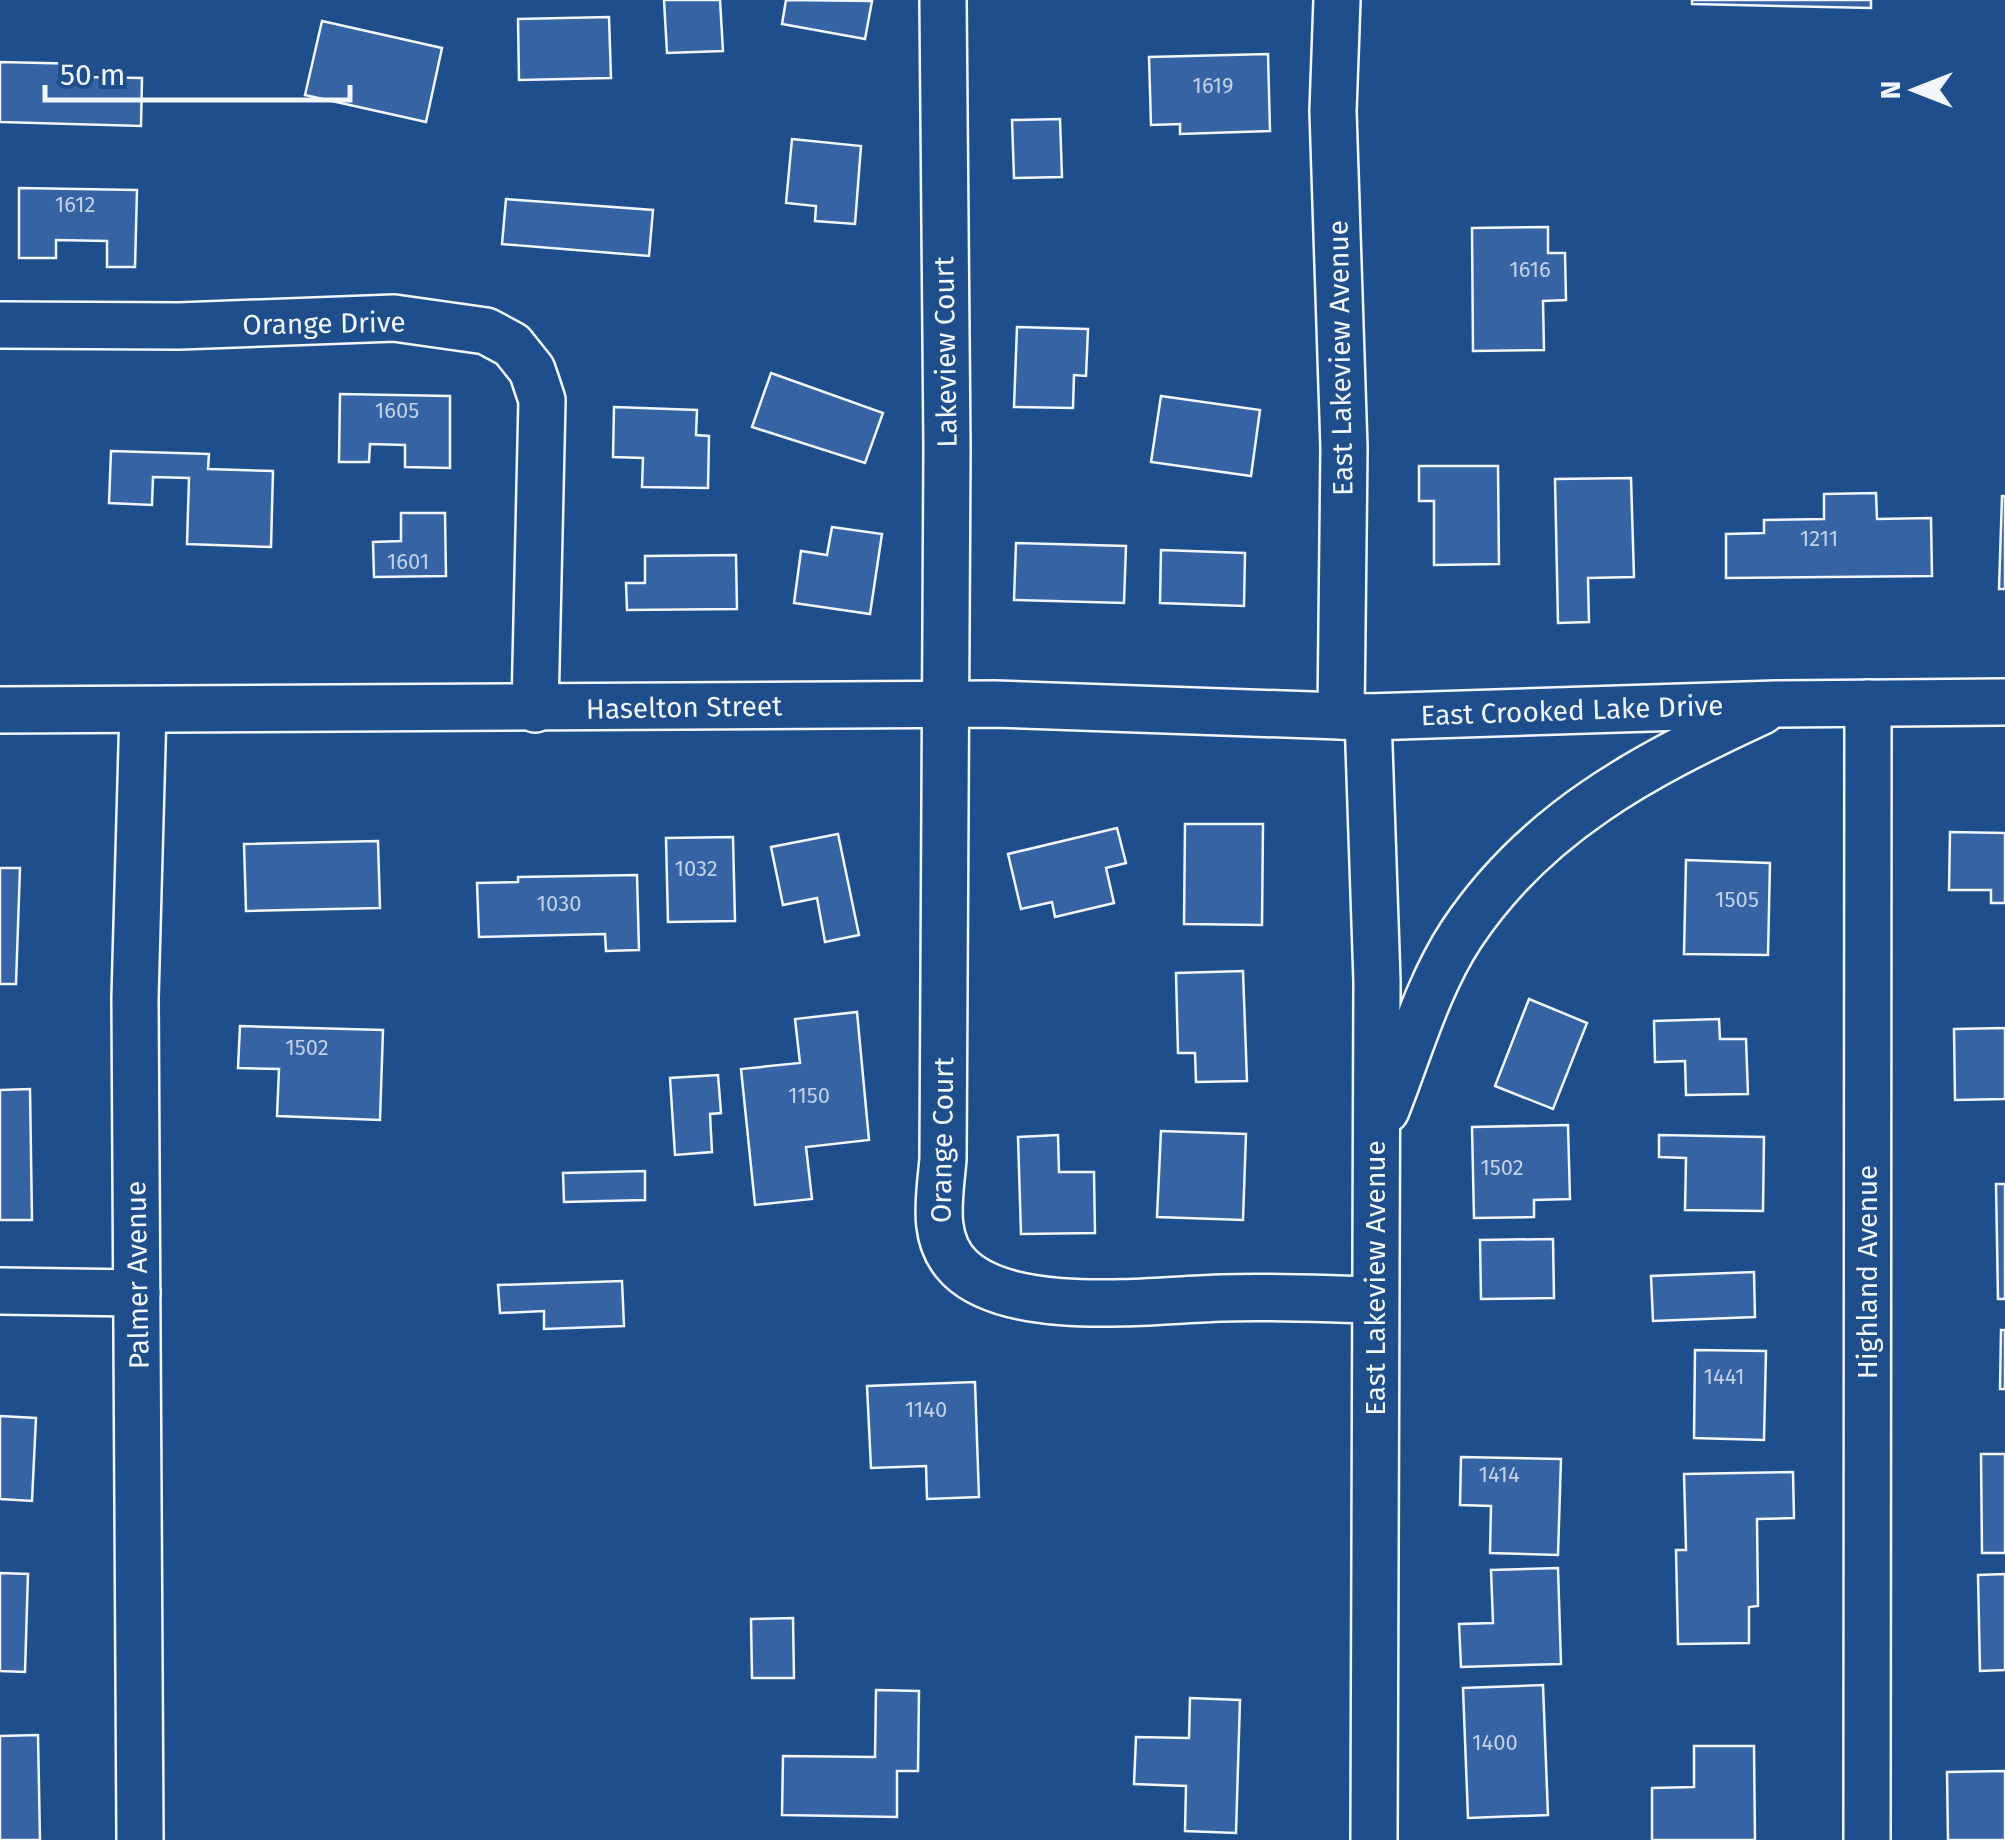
<svg xmlns="http://www.w3.org/2000/svg" width="2005" height="1840" font-family="'Fira Sans',sans-serif">
<style>
.building{fill:#3563a3;stroke:#f2f6ff;stroke-width:2.5}
.lines{fill:none;stroke-linecap:round;stroke-linejoin:round}
.minor-casing{stroke:#f2f6ff;stroke-width:50}
.minor{stroke:#1f4e8c;stroke-width:45}
.labels{text-anchor:middle;stroke-width:8;stroke-linejoin:round;paint-order:stroke}
.number-label{font-size:22px;fill:#c3d1e8}
.street-label{font-size:28px;fill:#f2f6ff;stroke:#1f4e8c}
</style>
<rect width="100%" height="100%" fill="#1f4e8c"/>
<g class="building">
<path d="M664,0h56l3,51 -56,2z"/>
<path d="M786,0l86,1 -7,38 -83,-15z"/>
<path d="M1692,0h179v8l-179,-4z"/>
<path d="M609,17l2,61 -92,2 -1,-61z"/>
<path d="M322,21l120,27 -16,74 -121,-27z"/>
<path d="M1268,54l2,77 -90,3v-10l-29,1 -2,-68z"/>
<path d="M0,62l85,2 -1,13 58,1 -1,48 -141,-4z"/>
<path d="M1060,119l2,58 -48,1 -2,-58z"/>
<path d="M792,139l69,7 -6,78 -40,-3 1,-15 -30,-3z"/>
<path d="M19,188l118,2 -2,77h-28v-26l-51,-1v18h-37z"/>
<path d="M506,199l147,11 -4,46 -147,-12z"/>
<path d="M1548,227v26h17l1,47 -23,1 1,49 -71,1 -1,-123z"/>
<path d="M1017,327l71,2 -2,47 -12,-1 -1,33 -59,-1z"/>
<path d="M771,373l112,40 -18,50 -113,-36z"/>
<path d="M340,394l110,2v72l-45,-1v-22l-35,-1 -1,18h-30z"/>
<path d="M1161,396l99,14 -9,66 -100,-14z"/>
<path d="M614,407l83,3 -1,25 13,1 -1,52 -66,-1 1,-29 -30,-1z"/>
<path d="M111,451l98,3 -1,15 65,2 -2,76 -84,-3 2,-66 -36,-1 -1,28 -43,-2z"/>
<path d="M1419,466h79l1,98 -65,1v-64h-15z"/>
<path d="M1631,478l3,99 -46,1 1,44 -31,1 -3,-144z"/>
<path d="M1876,493l1,26 54,-1 1,58 -206,2v-44l38,-1v-13l60,-1v-25z"/>
<path d="M2002,496h3v93h-6z"/>
<path d="M401,513h44l1,63 -72,1 -1,-35 28,-1z"/>
<path d="M832,527l50,7 -12,80 -76,-11 7,-52 26,4z"/>
<path d="M1016,543l110,3 -2,57 -110,-3z"/>
<path d="M1161,550l84,3 -1,53 -84,-3z"/>
<path d="M736,555l1,54 -110,1 -1,-27h19v-27z"/>
<path d="M1185,824h78l-1,101 -78,-1z"/>
<path d="M1117,828l9,35 -20,5 8,35 -59,14 -3,-15 -31,7 -13,-55z"/>
<path d="M1950,832l55,1v70h-14v-13h-42z"/>
<path d="M838,834l21,101 -34,7 -8,-44 -34,7 -12,-58z"/>
<path d="M733,837l2,84 -67,1 -2,-84z"/>
<path d="M378,841l2,67 -134,3 -2,-67z"/>
<path d="M1686,860l84,3 -2,92 -84,-1z"/>
<path d="M0,868h20l-4,116h-16z"/>
<path d="M637,875l2,75 -33,1 -1,-17 -126,3 -2,-54 41,-1v-5z"/>
<path d="M1243,971l4,110 -51,1 -1,-29h-17l-2,-80z"/>
<path d="M1529,999l58,24 -34,86 -58,-23z"/>
<path d="M857,1012l12,128 -63,7 6,52 -57,6 -14,-136 59,-6 -5,-44z"/>
<path d="M1719,1019l1,20h26l2,55 -62,1 -1,-34 -30,1 -1,-41z"/>
<path d="M240,1026l143,4 -3,90 -103,-4 2,-47 -41,-1z"/>
<path d="M2005,1028v71l-50,1 -1,-71z"/>
<path d="M718,1075l3,38 -11,1 2,38 -37,3 -5,-77z"/>
<path d="M30,1089l2,131h-32v-130z"/>
<path d="M1568,1125l2,74 -36,1v17l-60,1 -2,-91z"/>
<path d="M1161,1131l85,3 -3,86 -86,-3z"/>
<path d="M1058,1135l1,37h35l1,61 -74,1 -3,-97z"/>
<path d="M1659,1135l105,2 -1,74 -78,-1 1,-52 -27,-1z"/>
<path d="M645,1171v29l-81,2 -1,-29z"/>
<path d="M1996,1184h9v115h-7z"/>
<path d="M1553,1239l1,59 -73,1 -1,-59z"/>
<path d="M1754,1272l1,45 -102,4 -2,-45z"/>
<path d="M622,1281l2,45 -80,3v-18l-44,2 -2,-28z"/>
<path d="M2001,1330h4v59h-5z"/>
<path d="M1695,1350l71,1 -2,89 -70,-2z"/>
<path d="M975,1382l4,115 -52,2 -1,-33 -55,2 -4,-82z"/>
<path d="M0,1416l36,2 -4,83 -32,-2z"/>
<path d="M1981,1454h24v99h-23z"/>
<path d="M1461,1457l100,2 -3,96 -68,-2 1,-47 -31,-1z"/>
<path d="M1793,1472l1,46 -37,1 1,87 -9,1v36l-71,1 -2,-94h10l-2,-76z"/>
<path d="M1558,1568l3,96 -100,3 -2,-43 34,-1 -2,-53z"/>
<path d="M0,1573l28,1 -3,98 -25,-1z"/>
<path d="M2005,1574v96l-25,1 -2,-96z"/>
<path d="M793,1618l1,60h-42l-1,-59z"/>
<path d="M1543,1685l5,130 -80,3 -5,-130z"/>
<path d="M876,1690l43,1 -1,80h-21v46l-115,-2 1,-59 92,1z"/>
<path d="M1190,1698l50,2 -4,133 -51,-2 1,-45 -52,-2 2,-47 53,1z"/>
<path d="M38,1735l2,105h-40v-104z"/>
<path d="M1694,1746h60l1,94h-103v-52l42,-1z"/>
<path d="M2005,1771v69h-57l-1,-68z"/>
</g>
<g class="lines">
<g class="minor-casing">
<g id="minor">
<path d="M943,0l4,448 -4,711c-3,37 -13,80 17,109 53,51 193,32 261,30 51,-2 103,1 154,2"/>
<path d="M1337,0l-4,111 11,337 -3,268"/>
<path d="M0,325l179,1 215,-8 92,13 26,14 20,25 10,30 -7,309"/>
<path d="M0,710l995,-6 373,13 408,-13 229,-2"/>
<path d="M1368,717l9,264 -3,859"/>
<path d="M1386,1110c23,-58 41,-123 75,-175 74,-112 182,-169 301,-224"/>
<path d="M0,1291l137,2"/>
<path d="M140,1840l-5,-842 8,-288"/>
<path d="M1867,1840l1,-1137"/>
</g>
</g>
<use href="#minor" class="minor"/>
</g>
<g class="labels">
<g class="number-label">
<text x="1213" y="93">1619</text>
<text x="75" y="212">1612</text>
<text x="1530" y="277">1616</text>
<text x="397" y="418">1605</text>
<text x="1819" y="546">1211</text>
<text x="408" y="569">1601</text>
<text x="696" y="876">1032</text>
<text x="1737" y="907">1505</text>
<text x="559" y="911">1030</text>
<text x="307" y="1055">1502</text>
<text x="809" y="1103">1150</text>
<text x="1502" y="1175">1502</text>
<text x="1724" y="1384">1441</text>
<text x="926" y="1417">1140</text>
<text x="1499" y="1482">1414</text>
<text x="1495" y="1750">1400</text>
</g>
<g class="street-label">
<text transform="translate(324 323) rotate(-1)" y="10">Orange Drive</text>
<text transform="translate(945 352) rotate(-91)" y="10">Lakeview Court</text>
<text transform="translate(1340 358) rotate(-91)" y="10">East Lakeview Avenue</text>
<text transform="translate(684 707) rotate(-1)" y="10">Haselton Street</text>
<text transform="translate(1572 710) rotate(-2)" y="10">East Crooked Lake Drive</text>
<text transform="translate(942 1140) rotate(-89)" y="10">Orange Court</text>
<text transform="translate(1867 1272) rotate(-90)" y="10">Highland Avenue</text>
<text transform="translate(137 1275) rotate(-91)" y="10">Palmer Avenue</text>
<text transform="translate(1375 1278) rotate(-90)" y="10">East Lakeview Avenue</text>
</g>
</g>
<g transform="translate(1915 90) rotate(270)" stroke="#1f4e8c" stroke-width="8" paint-order="stroke">
<path d="M0-8L18 38L0 25L-18 38Z" fill="#f2f6ff"/>
<text y="-15" font-size="28" font-weight="bold" text-anchor="middle" fill="#f2f6ff">N</text>
</g>
<path d="M45 85v15h305v-15" fill="none" stroke="#f2f6ff" stroke-width="5"/>
<text x="60" y="85" font-size="30" fill="#f2f6ff" stroke="#1f4e8c" stroke-width="8" paint-order="stroke">50 m</text>
</svg>
